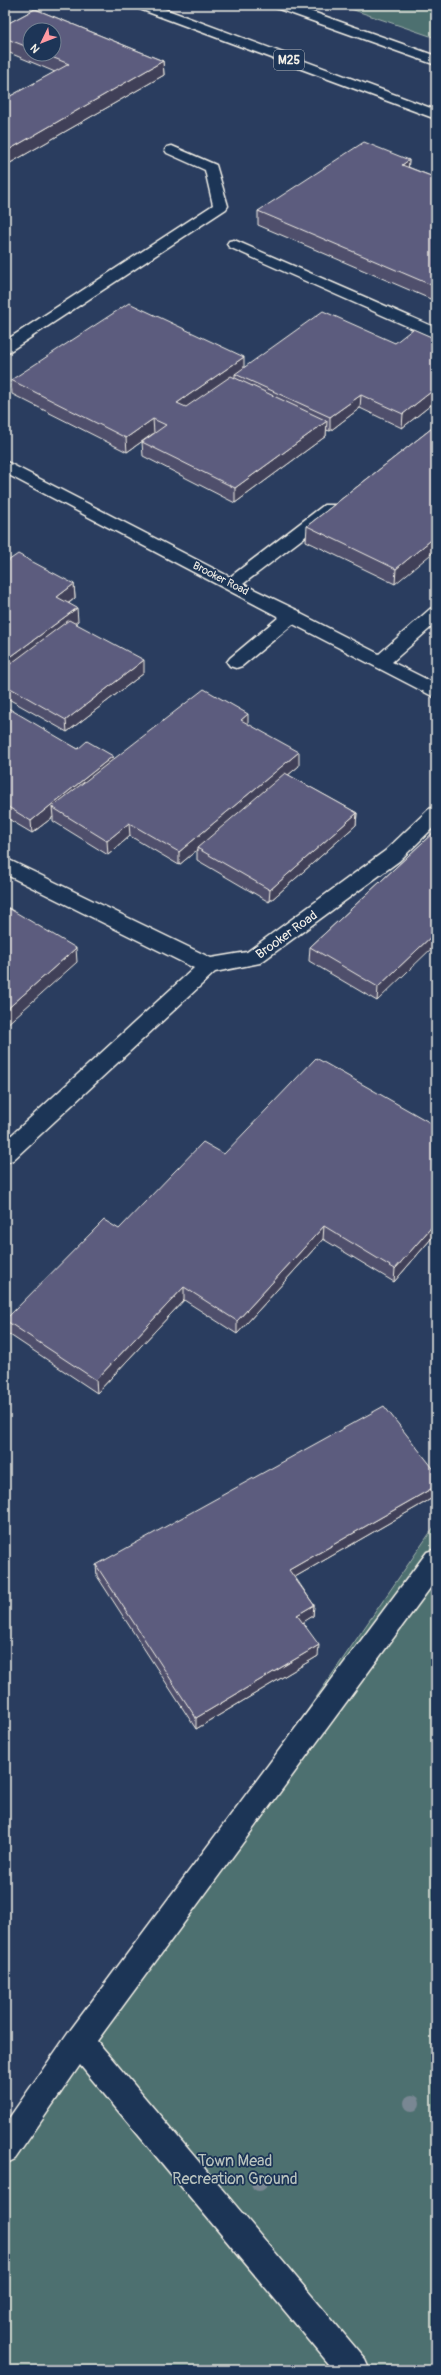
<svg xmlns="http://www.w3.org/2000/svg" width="441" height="2375" font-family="Pangolin,sans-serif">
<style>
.green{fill:#4d6f6f;stroke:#a0b0ac}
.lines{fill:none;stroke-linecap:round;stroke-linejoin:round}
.minor-casing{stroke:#f4f1e8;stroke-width:3}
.highway-casing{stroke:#f4f1e8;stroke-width:3}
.minor{fill:#1d3557;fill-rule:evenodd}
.highway{fill:#1d3557;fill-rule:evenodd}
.tree{fill:#798793}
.wall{fill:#4f4f6c;stroke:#f4f1e8;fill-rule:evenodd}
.shaded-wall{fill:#404058;stroke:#f4f1e8}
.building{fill:#5c5c7e;stroke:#f4f1e8}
.labels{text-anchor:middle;stroke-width:3.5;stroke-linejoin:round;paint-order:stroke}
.far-street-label{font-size:11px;fill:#f4f1e8;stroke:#1d3557}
.shield{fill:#1d3557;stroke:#b4b9bc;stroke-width:1}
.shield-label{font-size:12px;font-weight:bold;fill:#f4f1e8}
.street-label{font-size:13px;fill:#f4f1e8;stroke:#1d3557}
.near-park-label{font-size:16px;fill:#bac4be;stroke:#1d3557}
</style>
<rect width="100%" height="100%" fill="#2a3d5f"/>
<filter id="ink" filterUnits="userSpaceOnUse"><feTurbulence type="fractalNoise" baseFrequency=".025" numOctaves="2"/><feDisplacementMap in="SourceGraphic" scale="8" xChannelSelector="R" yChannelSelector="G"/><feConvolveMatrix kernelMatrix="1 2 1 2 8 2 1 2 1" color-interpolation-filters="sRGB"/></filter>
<g filter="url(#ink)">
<g class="green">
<path d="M339,5h97v33z"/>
<path d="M436,1524v846h-431v-222z"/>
</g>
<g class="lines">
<g class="minor-casing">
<g id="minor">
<path d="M172,146l44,19 12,41 -2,3 -216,142 -5,2v-12l208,-136 -8,-35 -38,-17 -2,-3 2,-3z"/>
<path d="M234,240l202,88v11l-207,-92 -2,-3 2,-3z"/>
<path d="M5,461l225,116 94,-72h12l2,4 -2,4 -93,71 56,27 2,3 78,40 51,-45 6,-2v16l-44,39 44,22v14l-143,-74 -51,42 -6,2 -6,-2 -3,-4 3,-4 49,-41 -274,-144z"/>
<path d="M436,807v18l-37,36 -139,102 -45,9 -202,188 -8,3v-22l189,-173 -189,-94v-16l206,100 36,-6 138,-101 44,-42z"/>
<path d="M436,1549v31l-339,461 268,318 5,11h-36l-254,-305 -65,94 -10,5v-40l64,-92 358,-480z"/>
</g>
</g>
<g class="highway-casing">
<g id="highway">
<path d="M136,5h18l282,105v9l-299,-111z"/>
<path d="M275,5h18l143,51v9l-160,-57z"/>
</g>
</g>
<use href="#minor" class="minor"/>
<use href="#highway" class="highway"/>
</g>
<g class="tree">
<circle cx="412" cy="2103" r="8"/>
<circle cx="259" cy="2183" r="8"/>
</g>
<g class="wall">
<path d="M35,9l128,52 1,14 -159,91v-67l50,-27 -50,-21v-26zM30,30h24v24h-24z"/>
<path d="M409,160l-1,7 28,11v122l-1,1 -177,-76v-14z"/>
<path d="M436,339v62l-34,27 -42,-20 -30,23 -4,-1v6l-91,67 -92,-47 -1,-14 12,-8v-1l-27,19 -115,-58 -1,-14 233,-12 151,-25z"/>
<path d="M436,425l-41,159 -89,-43 1,-15z"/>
<path d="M5,563l69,21 1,14 -6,5 9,18 -3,2 69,50 -77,59 -62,-35z"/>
<path d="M5,710l73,39 35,7v3l135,-35 51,42 -11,9 69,38 -1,12 -87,77 -72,-42v-10l-18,15 -49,-29 -22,19 -55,-34v-4l-21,16 -27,-16z"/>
<path d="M436,830l-59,171 -68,-40 1,-14z"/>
<path d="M436,1126v107l-42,49 -71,-43 -86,95 -53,-34 -87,93 -90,-60 -2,-13 114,-91 105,-75z"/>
<path d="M436,1472v24l-141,81 19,28 -1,11 -11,6 16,34 -122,73 -99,-153 -1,-11z"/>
</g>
<g class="shaded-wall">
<path d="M163,61l1,14 -159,91v-14z"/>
<path d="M409,160l-1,14 -6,-9z"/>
<path d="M436,287v13l-1,1z"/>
<path d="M244,357v14l-9,3v3l-58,40v-14z"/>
<path d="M436,388v13l-34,27 1,-14z"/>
<path d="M361,395l-1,13 -30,23v-14z"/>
<path d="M153,419l1,14 -27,19 -1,-14z"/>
<path d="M327,421l-1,15 -91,67v-15z"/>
<path d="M436,536v14l-41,34 1,-15z"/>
<path d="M74,584l1,14 -17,13 -1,-14z"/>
<path d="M77,608l1,13 -73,55v-15z"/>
<path d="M144,660v13l-77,59 -1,-12z"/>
<path d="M248,714v14l-7,-8z"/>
<path d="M299,752v14l-100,83 -2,-1v2l-18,15v-13z"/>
<path d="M113,756l1,13 -62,38 1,10 -21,16 -1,-12z"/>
<path d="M357,813l-1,12 -87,77 1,-12z"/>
<path d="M129,823l1,13 -22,19 -1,-14z"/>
<path d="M436,932v12l-59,57 1,-14z"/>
<path d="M76,948l1,14 -72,64v-15z"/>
<path d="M436,1222v11l-42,49 1,-13z"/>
<path d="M324,1226l-1,13 -86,95v-13z"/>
<path d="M184,1287v13l-87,93 -1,-13z"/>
<path d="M436,1486v10l-148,85 1,-11z"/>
<path d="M314,1605l-1,11 -16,10v-11z"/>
<path d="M319,1645l-1,11 -122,73v-11z"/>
</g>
<g class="building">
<path d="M35,9l128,52 -158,91v-53l64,-35 -25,-10h10v-24h-24v18l-25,-10v-13z"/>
<path d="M364,142l45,18 -7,5 34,13v109l-178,-76z"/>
<path d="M129,303l115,54 -67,46 9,4 45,-31 96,45 -92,67 -93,-46 24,-17 -13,-6 -27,19 -115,-58z"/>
<path d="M323,311l72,32 18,-14 23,10v49l-33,26 -42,-19 -31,22 -95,-43z"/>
<path d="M436,425v111l-40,33 -89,-43z"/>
<path d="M18,554l56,30 -17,13 20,11 -72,53v-98z"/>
<path d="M69,620l75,40 -78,60 -61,-35v-17z"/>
<path d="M204,689l44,25 -7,6 58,32 -120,100 -50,-29 -22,18 -55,-34z"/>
<path d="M8,708l70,41 9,-8 26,15 -82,65 -26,-16v-95z"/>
<path d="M285,773l72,40 -87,77 -73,-42z"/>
<path d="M436,830v102l-58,55 -68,-40z"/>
<path d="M5,906l71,42 -71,63z"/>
<path d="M316,1058l120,68v96l-41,47 -71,-43 -87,95 -53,-34 -88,93 -91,-60 99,-100 15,9 84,-87 21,12z"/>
<path d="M384,1406l52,66v14l-147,84 25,35 -17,10 22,30 -123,73 -100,-153z"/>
</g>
</g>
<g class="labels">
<g class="far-street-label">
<text transform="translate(221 578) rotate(27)" y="4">Brooker Road</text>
</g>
<rect class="shield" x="274" y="50" width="30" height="20" rx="3"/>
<g class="shield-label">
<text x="289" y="64">M25</text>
</g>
<g class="street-label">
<text transform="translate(286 934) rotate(-36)" y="5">Brooker Road</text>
</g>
<g class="near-park-label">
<text x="235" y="2166">Town Mead<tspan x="235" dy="18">Recreation Ground</tspan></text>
</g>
</g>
<rect width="441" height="2375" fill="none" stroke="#1d3557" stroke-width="20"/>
<rect x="10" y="10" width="421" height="2355" fill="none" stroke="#f4f1e8" stroke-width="1.5" filter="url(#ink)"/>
<g transform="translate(42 42) rotate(227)"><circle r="19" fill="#1d3557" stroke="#738091"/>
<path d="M0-3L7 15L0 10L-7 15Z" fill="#ff9aa2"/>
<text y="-6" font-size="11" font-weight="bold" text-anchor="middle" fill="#f4f1e8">N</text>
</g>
</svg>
